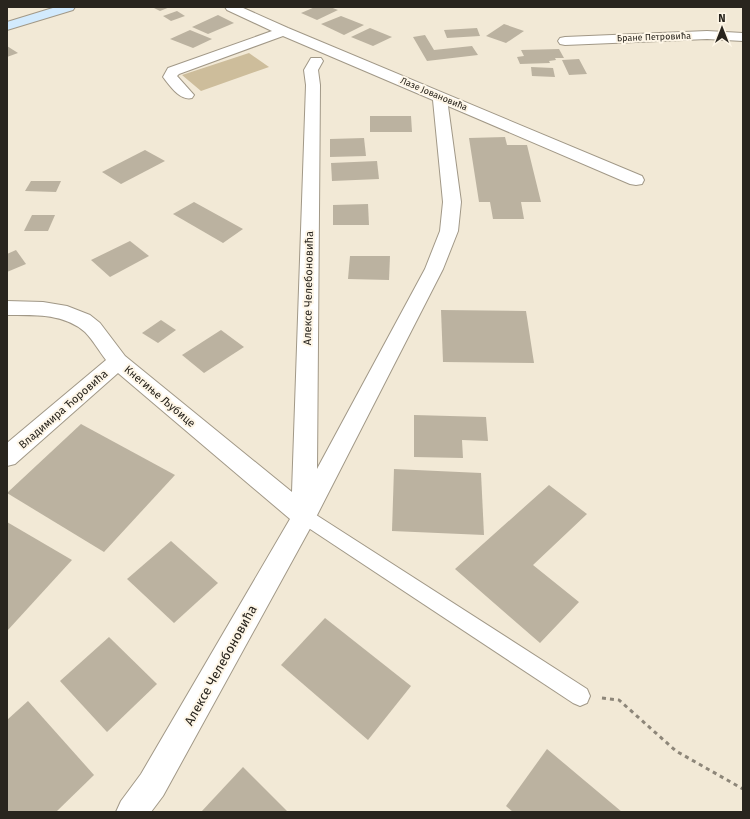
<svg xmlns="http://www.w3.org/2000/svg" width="750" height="819" font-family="'Fira Sans',sans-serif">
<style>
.green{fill:#cdbd9b}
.building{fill:#bbb2a0}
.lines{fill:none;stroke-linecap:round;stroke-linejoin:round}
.service-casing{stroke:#a19887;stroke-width:2}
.minor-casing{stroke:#a19887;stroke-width:2}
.secondary-casing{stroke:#a19887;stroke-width:2}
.path{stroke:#8d8679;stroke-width:3;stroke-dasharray:4 4;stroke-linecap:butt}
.service{fill:#fff;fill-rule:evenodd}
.minor{fill:#fff;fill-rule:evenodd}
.secondary{fill:#d2eafd;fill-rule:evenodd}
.labels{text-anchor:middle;stroke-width:4;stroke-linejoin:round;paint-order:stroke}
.far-street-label{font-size:9px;fill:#29251e;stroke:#fef6e7}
.street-label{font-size:11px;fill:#29251e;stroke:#fef6e7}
.near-street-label{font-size:13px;fill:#29251e;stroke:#fef6e7}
</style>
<rect width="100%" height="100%" fill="#f2e9d6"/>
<path class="green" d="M249,53l20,14 -68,24 -19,-16z"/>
<g class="building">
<path d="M152,7h18l-10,4z"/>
<path d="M315,7h15l8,3 -21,10 -16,-7z"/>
<path d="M177,11l8,5 -14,5 -8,-5z"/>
<path d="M218,15l16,8 -26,11 -16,-7z"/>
<path d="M341,16l23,9 -20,10 -23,-11z"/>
<path d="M504,24l20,7 -18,12 -20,-7z"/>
<path d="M370,28l22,9 -19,9 -22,-9z"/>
<path d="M477,28l3,8 -33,2 -3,-8z"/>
<path d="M190,30l22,9 -19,9 -23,-9z"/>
<path d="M425,35l9,15 38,-4 6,9 -51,6 -14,-24z"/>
<path d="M7,46l11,7 -11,4z"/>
<path d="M559,49l5,9h-9l1,2 -7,1 1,2 -30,1 -3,-7 7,-1 -3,-6z"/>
<path d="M579,59l8,15 -18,1 -7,-15z"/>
<path d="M531,67l22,1 2,9 -23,-1z"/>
<path d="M370,116h41l1,16h-42z"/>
<path d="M505,137l2,8h20l14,57h-20l3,17h-31l-3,-17h-11l-10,-64z"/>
<path d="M364,138l2,18 -36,1v-18z"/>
<path d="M145,150l20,11 -44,23 -19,-12z"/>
<path d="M377,161l2,18 -47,2 -1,-18z"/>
<path d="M31,181h30l-5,11 -31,-1z"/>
<path d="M194,202l49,27 -20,14 -50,-29z"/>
<path d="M368,204l1,21h-36v-20z"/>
<path d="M32,215h23l-7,16h-24z"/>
<path d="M130,241l19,15 -39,21 -19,-17z"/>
<path d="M16,250l10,14 -19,8v-18z"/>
<path d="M350,256h40l-1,24 -41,-1z"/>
<path d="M441,310l85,1 8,52 -91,-1z"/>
<path d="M161,320l15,10 -18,13 -16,-10z"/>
<path d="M221,330l23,17 -40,26 -22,-18z"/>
<path d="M414,415l72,2 2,24 -26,-1 1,18 -49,-1z"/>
<path d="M81,424l94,51 -71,77 -97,-59z"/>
<path d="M394,469l87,4 3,62 -92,-4z"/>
<path d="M549,485l38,29 -54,51 46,37 -39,41 -85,-74z"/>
<path d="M7,522l65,38 -65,71z"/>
<path d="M171,541l47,42 -44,40 -47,-44z"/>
<path d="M325,618l86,68 -43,54 -87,-75z"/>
<path d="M109,637l48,47 -50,48 -47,-51z"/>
<path d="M28,701l66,74 -38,37h-49v-92z"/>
<path d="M547,749l75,63h-109l-7,-6z"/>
<path d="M243,767l45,45h-87z"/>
</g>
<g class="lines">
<g class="service-casing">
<path id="service" d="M304,509l6,2 277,178 3,7 -3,7 -7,3 -7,-3 -275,-182 -2,-5 2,-5z"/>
</g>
<g class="minor-casing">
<g id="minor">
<path d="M225,7h16l47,21 354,148 2,4 -2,4 -6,1 -6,-1 -182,-78 13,96 -3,29 -15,38 -130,254 -150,273 -12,16h-35l5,-11 20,-27 149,-255 -172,-146 -103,91 -8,2v-23l99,-83c-7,-9 -13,-20 -21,-28 -21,-19 -52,-17 -78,-17v-14l36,1 24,4 23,9 10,8 25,33 167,136 14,-407 -2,-15 7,-12h10l2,3 -5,9 2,15 -3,384 108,-200 15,-38 3,-29 -10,-102 -150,-64 -104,38 -2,2 17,19 -2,3c-12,3 -22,-12 -29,-21l5,-9 104,-37 -45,-21z"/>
<path d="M707,31l36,2v8l-36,-2 -142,6 -5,-1 -2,-3 2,-3 5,-1z"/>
</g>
</g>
<g class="secondary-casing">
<path id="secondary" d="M56,7h19l-2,3 -66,20v-8z"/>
</g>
<path class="path" d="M602,698l17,2 57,51 67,38"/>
<use href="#service" class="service"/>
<use href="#minor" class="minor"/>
<use href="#secondary" class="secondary"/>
</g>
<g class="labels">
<g class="far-street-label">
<text transform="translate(654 37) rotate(-2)" y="3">Бране Петровића</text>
<text transform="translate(434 94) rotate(23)" y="3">Лазе Јовановића</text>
</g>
<g class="street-label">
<text transform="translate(308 288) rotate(-89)" y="4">Алексе Челебоновића</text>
<text transform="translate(160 396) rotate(40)" y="4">Кнегиње Љубице</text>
<text transform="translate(63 409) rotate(-41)" y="4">Владимира Ћоровића</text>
</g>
<g class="near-street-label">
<text transform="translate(220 665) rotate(-61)" y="5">Алексе Челебоновића</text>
</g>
</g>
<rect width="750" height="819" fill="none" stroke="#29251e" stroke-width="16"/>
<g transform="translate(722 28)" stroke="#fef6e7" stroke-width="3" paint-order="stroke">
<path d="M0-3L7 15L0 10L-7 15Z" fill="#29251e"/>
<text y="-6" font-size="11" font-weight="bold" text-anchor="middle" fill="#29251e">N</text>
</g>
</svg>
